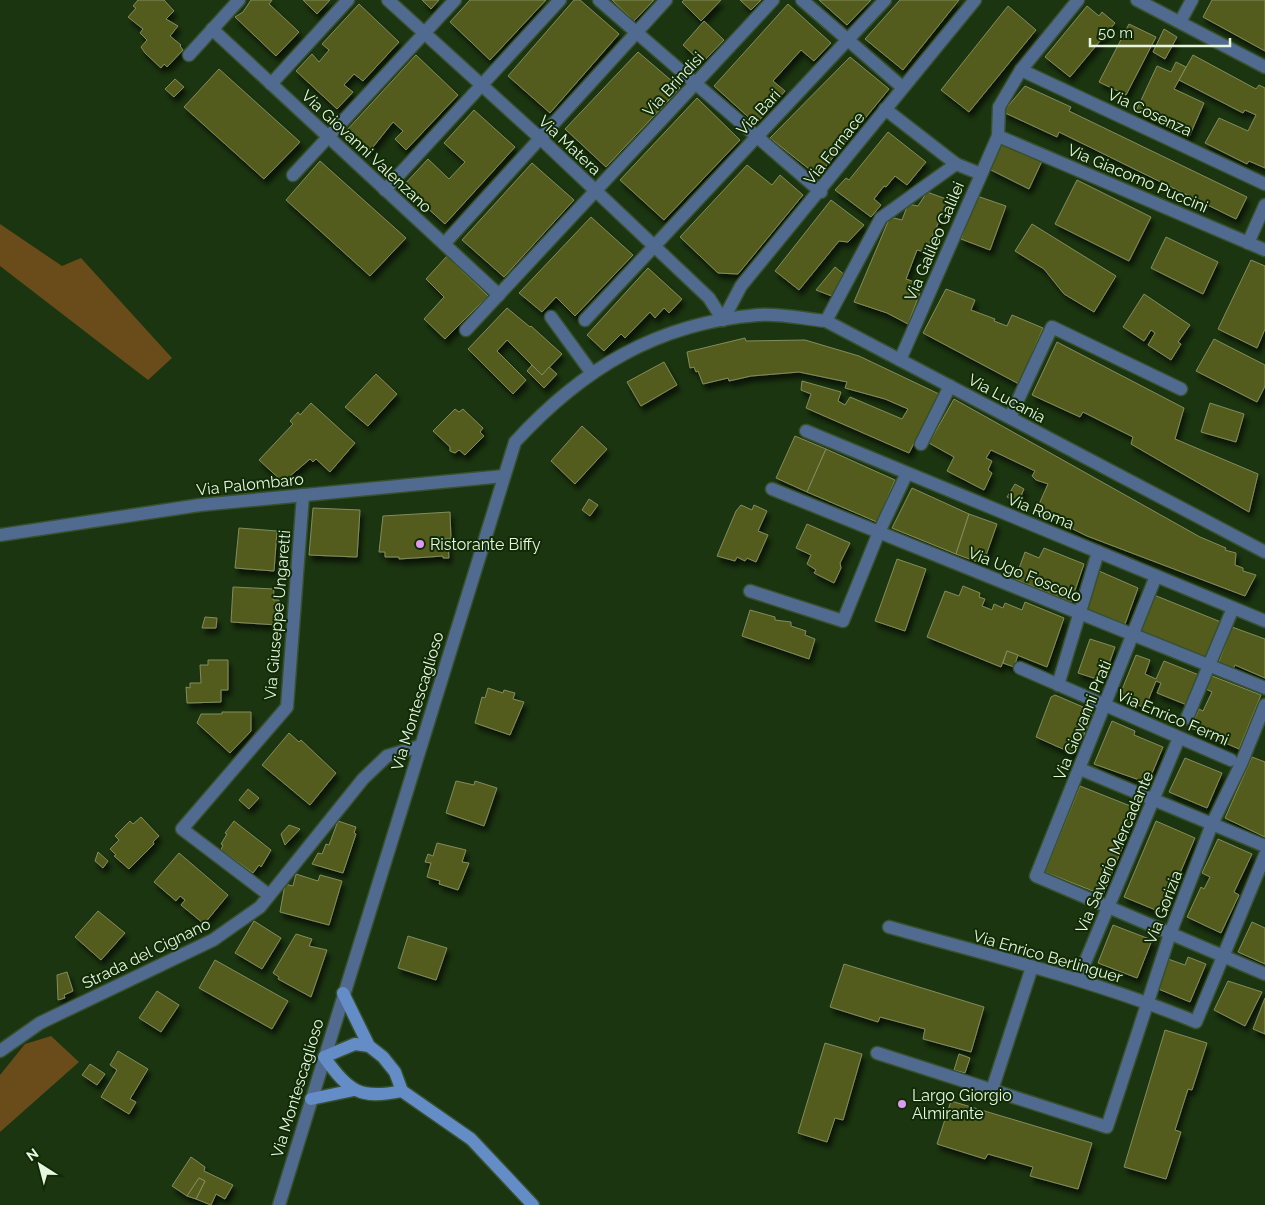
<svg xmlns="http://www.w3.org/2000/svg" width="1265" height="1205" font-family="Raleway,sans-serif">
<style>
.green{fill:#694c19}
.building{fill:#525c1f;stroke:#838c5c;filter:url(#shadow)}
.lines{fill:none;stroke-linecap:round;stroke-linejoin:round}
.minor-casing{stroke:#37502d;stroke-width:15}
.tertiary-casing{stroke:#37502d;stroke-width:15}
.secondary-casing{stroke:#37502d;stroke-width:15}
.minor{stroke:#516a8f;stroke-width:12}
.tertiary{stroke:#516a8f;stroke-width:12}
.secondary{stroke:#648cc6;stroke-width:12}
.poi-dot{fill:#dd99f3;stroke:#112b06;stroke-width:2}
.labels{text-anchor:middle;stroke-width:4;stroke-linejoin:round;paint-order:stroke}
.street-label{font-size:16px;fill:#e6f7e0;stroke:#112b06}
.poi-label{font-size:16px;fill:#e6f7e0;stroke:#112b06;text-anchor:start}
</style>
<defs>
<filter id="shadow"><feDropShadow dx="3" dy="5.5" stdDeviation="2.5" flood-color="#0009"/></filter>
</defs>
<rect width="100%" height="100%" fill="#1b3510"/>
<g class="green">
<path d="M0,224l62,42 19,-8 91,100 -24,22 -148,-114z"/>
<path d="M51,1036l28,26 -79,70v-57l25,-31z"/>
</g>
<g class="building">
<path d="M138,0h26l10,11 -8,8 12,7 -8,10 11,9 -1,1 3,4 -16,17 -3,-3 -3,4 -16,-15 -4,-6 6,-7 -7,-7 3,-4 -15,-12 8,-9 -3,-2z"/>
<path d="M251,0h21l-3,4 30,28 -23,24 -41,-39 8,-5z"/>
<path d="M303,0h27l-13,14z"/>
<path d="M422,0h17l-8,9z"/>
<path d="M470,0h76l-56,60 -40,-38z"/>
<path d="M574,0h6l39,34 -69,79 -42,-37z"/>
<path d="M612,0h42l-20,21z"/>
<path d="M684,0h37l-20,21 -19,-19z"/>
<path d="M740,0h21l-10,10z"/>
<path d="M819,0h52l-24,25z"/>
<path d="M900,0h59l-56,70 -38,-31z"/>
<path d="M1212,0h53v51l-62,-34z"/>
<path d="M359,4l40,38 -36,39 -9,-7 -10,11 9,7 -16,17 -41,-38 16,-17 7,8 10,-12 -7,-6z"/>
<path d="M788,4l43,39 -17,18 -13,-11 -28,31 12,10 -29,33 -42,-38z"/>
<path d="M1008,6l28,24 -67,82 -28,-22z"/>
<path d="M1087,6l12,10 3,-4 13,11 -45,54 -25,-20z"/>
<path d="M704,21l20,19 -22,23 -19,-18z"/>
<path d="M1129,24l27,13 -30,58 -27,-13z"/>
<path d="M1164,29l13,8 -12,22 -12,-7z"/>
<path d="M638,52l42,36 -74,79 -41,-38z"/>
<path d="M416,55l42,40 -52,55 -11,-11 8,-8 -10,-9 -24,30 -23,-21z"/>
<path d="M1193,55l63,34 3,-4 6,3v80l-16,-7 -2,3 -42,-21 14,-25 29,13 8,-16 -11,-5 -2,3 -64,-33z"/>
<path d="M850,57l39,32 -71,87 -48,-38z"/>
<path d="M1176,62l10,5 -12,22 30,14 -15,34 -53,-26 21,-45 14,6z"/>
<path d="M219,69l81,73 -36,37 -80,-72z"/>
<path d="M175,79l9,8 -10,10 -9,-8z"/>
<path d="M1025,86l46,21 -2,4 178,86 -11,22 -177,-87 -2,5 -54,-25z"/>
<path d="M697,98l43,42 -76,80 -44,-40z"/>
<path d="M474,110l41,37 -70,77 -42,-38 25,-27 21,20 16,-17 -21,-19z"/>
<path d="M888,132l38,30 -19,23 -12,-9 -9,11 -2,-1 -10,13 7,6 -10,12 -36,-27 11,-12 3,2z"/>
<path d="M1002,142l40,19 -13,28 -40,-20z"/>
<path d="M320,161l86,77 -36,38 -84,-76z"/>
<path d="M532,163l42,37 -70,77 -42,-37z"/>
<path d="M747,165l25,20 8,-10 23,20 -65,79 -20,-1 -38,-36z"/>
<path d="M1077,180l74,37 -22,44 -74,-37z"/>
<path d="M927,192l22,8 -24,52 -8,-2 -11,29 17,6 -15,39 -21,-11 -33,-11 36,-85 12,3 6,-16 10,2z"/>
<path d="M977,196l29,10 -16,44 -29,-11z"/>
<path d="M831,200l33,25 -16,17 -9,-1 -40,49 -24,-19z"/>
<path d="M591,217l42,38 -58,61 -19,-19 -14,15 -23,-19z"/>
<path d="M1032,224l84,52 -22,36 -30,-18 -20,-25 -29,-18z"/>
<path d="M1166,237l52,25 -15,32 -52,-26z"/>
<path d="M447,256l41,40 -43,43 -21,-20 20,-22 -18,-18z"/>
<path d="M1251,260l14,6v63l-8,19 -39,-19z"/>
<path d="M835,267l11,9 -9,22 -21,-8z"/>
<path d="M648,268l34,31 -13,14 -5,-5 -9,10 -5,-6 -25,26 -4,-4 -17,17 -17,-16z"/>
<path d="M946,289l29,11 -4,10 24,9 -1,2 13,5 5,-11 31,13 -24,56 -96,-51z"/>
<path d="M1144,294l46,31 -12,17 3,2 -10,16 -23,-15 7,-12 -4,-3 -7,11 -21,-14z"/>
<path d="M507,308l23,19 1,-1 31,28 -20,21 -35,-35 -10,11 29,29 -13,14 -45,-45z"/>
<path d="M745,338l1,3 59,-1 54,16 80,38 -30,59 -103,-45 5,-14 -10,-4 1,-9 39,11 -3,9 7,4 5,-8 52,22 6,-10 -23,-10 -40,-11 2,-6 -48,-10 -48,4 -22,5 -1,-3 -25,6 -5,-13 -2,1 -2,-5 -4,1 -3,-16z"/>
<path d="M1214,339l51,26v21l-8,16 -61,-31z"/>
<path d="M1057,342l127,66 -9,31 83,35 -9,38 -118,-68 2,-7 -50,-25 -3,5 -48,-22z"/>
<path d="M664,362l13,23 -36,21 -14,-24z"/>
<path d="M532,365l10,10 7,-8 8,7 -13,14 -17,-17z"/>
<path d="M376,374l21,20 -29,32 -23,-19z"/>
<path d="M954,399l246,138 26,11 -1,2 11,3 -1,12 8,3v3l13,4 -11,21 -158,-60 -51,-25 12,-27 -12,-4 -4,-4 3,-5 -44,-21 -5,8 6,3 -4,9 4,3 -8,17 -37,-19 7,-14 -25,-14z"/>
<path d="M311,403l44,40 -25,29 -14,-13 -3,3 -3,-3 -27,23 -24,-22 34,-36 -3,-3 8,-9 2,3z"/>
<path d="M1210,403l34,11 -8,28 -35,-10z"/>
<path d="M455,409l4,3 4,-3 20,19 -3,4 4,4 -19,19 -6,-5 -4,3 -5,-2v-4l-17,-16z"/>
<path d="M582,426l25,23 -32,35 -24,-23z"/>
<path d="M795,436l31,13 -19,43 -31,-14z"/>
<path d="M826,449l69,31 -18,42 -70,-30z"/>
<path d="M1015,484l9,5 -6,14 -11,-6z"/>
<path d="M912,488l57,26 -13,40 -64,-26z"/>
<path d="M589,499l9,6 -8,11 -8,-6z"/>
<path d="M741,505l11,5 2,-5 13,6 -9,20 10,4 -12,27 -9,-4 -2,3 -8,-4 -2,4 -18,-5 19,-45z"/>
<path d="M313,508l47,2 -3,47 -48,-2z"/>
<path d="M450,512l1,27h-8l1,4h4l1,15h-6v-2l-44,3v-2h-14v-5h-6l4,-36z"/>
<path d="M969,514l28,10 -14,40 -27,-10z"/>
<path d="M807,524l43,19 -10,20 1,5 -7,15 -20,-10 2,-3 -9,-6 4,-9 -15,-7z"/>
<path d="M239,528l38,3 -3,40 -39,-3z"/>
<path d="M1044,548l40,16 -13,38 -56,-23 10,-27 14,6z"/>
<path d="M897,559l29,10 -21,62 -30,-10z"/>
<path d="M1099,571l39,17 -13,36 -39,-15z"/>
<path d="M963,586l17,7 -1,4 6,2 -3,7 10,4 2,-6 9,4 2,-5 17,7 3,-8 39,16 -17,49 -40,-16 -6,16 -74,-30 18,-46 14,5z"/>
<path d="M233,587l41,2 -1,11h6l-1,25 -47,-3z"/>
<path d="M1154,595l67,27 -15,37 -65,-27z"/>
<path d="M750,610l25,7v3l16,2v4l15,5 -1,4 10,4 -6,20 -67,-23z"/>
<path d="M205,617l12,1 -1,10h-14z"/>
<path d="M1232,627l33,12v39l-30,-13 -2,4 -15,-5z"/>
<path d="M1090,639l25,8 -12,34 -25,-8z"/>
<path d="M1007,651l11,4 -4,12 -11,-4z"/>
<path d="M1136,655l14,5 -5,14 11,5 8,-18 35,14 -12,30 -30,-12 4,-10 -5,-2 -11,27 -26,-11z"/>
<path d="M208,660h20v30h-7v12l-34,1 -1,-16 4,1v-5h11l-1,-18h8z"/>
<path d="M1212,676l49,19 -22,54 -48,-21 8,-19 4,2 9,-19 -6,-3z"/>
<path d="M488,688l15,5 1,-3 11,3 -2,6 11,3 -14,33 -35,-12 7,-26 3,1z"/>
<path d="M1055,695l28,12 -1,3 8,3 3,4 -19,37 -38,-17 15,-40z"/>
<path d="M222,712h29v19l-21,22 -33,-30 4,-9h21z"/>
<path d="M1112,721l23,10 -1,4 29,12 -15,36 -54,-19z"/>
<path d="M289,733l10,9 2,-2 35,33 -26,32 -48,-40z"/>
<path d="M1252,757l13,5v75l-40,-19z"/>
<path d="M1185,758l37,15 -15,35 -38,-16z"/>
<path d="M456,781l18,4 1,-4 22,7 -13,38 -38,-13z"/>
<path d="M1080,786l58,23 -35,86 -58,-23z"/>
<path d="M248,789l11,9 -10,11 -10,-9z"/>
<path d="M141,817l18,19 -6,6 1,2 -25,25 -15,-13 2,-1 -6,-6 9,-9 -4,-4 15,-15 3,3z"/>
<path d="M234,821l37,29 -10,17 -2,-2 -6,8 -32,-23 2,-5 -2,-1 6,-10 -2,-1z"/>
<path d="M338,821l18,6 -2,6 2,1 -13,39 -31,-9 6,-11 4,1 4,-10 3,1z"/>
<path d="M1156,821l39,17 -32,75 -39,-16z"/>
<path d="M289,825l11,4 -15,16 -4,-11z"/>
<path d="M1218,839l34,15 -18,38 5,3 -18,38 -34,-16 14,-30 3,2 6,-12 -8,-4z"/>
<path d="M437,843l29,7 -4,12 7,1 -11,27 -19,-6 1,-3 -13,-4 4,-14 -6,-1 3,-8 5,2z"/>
<path d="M98,852l10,9 -5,7 -8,-7z"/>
<path d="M179,853l49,42 -24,29 -23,-19 4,-5 -5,-4 -4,5 -22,-19z"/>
<path d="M296,874l22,7 2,-6 22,6 -13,44 -49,-13 5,-28 8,2z"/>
<path d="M98,911l27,22 -24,27 -26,-23z"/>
<path d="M254,921l27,17 -19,31 -27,-16z"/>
<path d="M1252,922l13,6v36l-27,-12z"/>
<path d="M1113,925l39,15 -15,38 -39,-15z"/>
<path d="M296,934l16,5 -3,7 18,4 -16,47 -33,-18 1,-2 -6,-4z"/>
<path d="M408,936l39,12 -11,32 -38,-12z"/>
<path d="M1188,957l18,7 -16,38 -34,-14 12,-29 17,6z"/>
<path d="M215,960l73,41 -16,28 -73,-41z"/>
<path d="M844,964l140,43 -13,45 -48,-13 2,-10 -45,-12 -2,5 -48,-15z"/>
<path d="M67,972l6,19 -9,4 1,3 -7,2 -1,-25z"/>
<path d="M1228,981l34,11 -17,34 -31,-16z"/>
<path d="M157,991l22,14 -18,27 -22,-14z"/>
<path d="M1265,998v36l-12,-5z"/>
<path d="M1165,1030l42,13 -15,47 -4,-1 -13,41 6,2 -15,47 -42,-12z"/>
<path d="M825,1043l37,11 -19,66 -8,-2 -8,24 -29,-9z"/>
<path d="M118,1051l30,18 -18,30 6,3 -7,12 -28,-17 16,-27 -7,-5z"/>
<path d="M959,1054l11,4 -5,15 -11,-3z"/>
<path d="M90,1064l15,10 -8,11 -15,-10z"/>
<path d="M951,1101l141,42 -14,46 -48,-13 3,-9 -45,-13 -3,5 -48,-15z"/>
<path d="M191,1157l14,10 -1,4 29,14 -8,14 -9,-5 -5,11 -15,-6 9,-18 -6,-3 -12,18 -15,-10z"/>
<path d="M199,1178l6,3 -9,18 -9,-3z"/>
</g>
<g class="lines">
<g class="minor-casing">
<g id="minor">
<path d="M599,0l222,192"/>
<path d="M802,0l100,87"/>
<path d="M1137,0l128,67"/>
<path d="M1180,22l12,-22"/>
<path d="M212,29l287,266"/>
<path d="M189,55l50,-55"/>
<path d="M1021,70l244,114"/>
<path d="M271,84l77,-84"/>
<path d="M885,109l71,55 25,10"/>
<path d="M998,136l267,114"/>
<path d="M293,175l162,-175"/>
<path d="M385,190l175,-190"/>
<path d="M1248,243l17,-38"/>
<path d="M444,244l222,-244"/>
<path d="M551,317l40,55"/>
<path d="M585,320l300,-320"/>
<path d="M723,320l18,-34 234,-286"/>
<path d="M826,321l55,-103 75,-54"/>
<path d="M466,330l307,-330"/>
<path d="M900,360l98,-224 1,-29 22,-37 57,-70"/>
<path d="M1010,417l42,-90 129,62"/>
<path d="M806,431l459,190"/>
<path d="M921,444l29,-58"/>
<path d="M772,489l493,199"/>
<path d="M0,535l200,-30 304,-29"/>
<path d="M1156,576l-120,300 229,98"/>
<path d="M750,591l93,30 36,-89 28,-59"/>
<path d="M1020,668l211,92"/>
<path d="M1058,685l40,-133"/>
<path d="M1187,718l46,-110"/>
<path d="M1080,769l185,77"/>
<path d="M269,895l-87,-66 105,-122 16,-212"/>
<path d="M889,927c103,29 208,54 307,95l69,-167"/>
<path d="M1078,979l101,-241"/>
<path d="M0,1051l40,-28 173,-83 47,-33 103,-128 24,-23 33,-10"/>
<path d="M877,1053l230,74 63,-193 42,-110 29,-60 24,-59"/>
<path d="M992,1090l40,-123"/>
</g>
</g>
<g class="tertiary-casing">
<g id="tertiary">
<path d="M388,0l153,139 168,159 14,22"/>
<path d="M279,1205l236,-763c67,-73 142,-119 243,-127 22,-2 46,4 68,6l439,231"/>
</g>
</g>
<g class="secondary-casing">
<g id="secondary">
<path d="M343,993l26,53 14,11 12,15 7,19 69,48 62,66"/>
<path d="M369,1046l-14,-2 -31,13c25,34 35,43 78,34"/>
<path d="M311,1099l43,-9"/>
</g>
</g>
<use href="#minor" class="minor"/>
<use href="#tertiary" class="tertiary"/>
<use href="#secondary" class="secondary"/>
</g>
<g class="poi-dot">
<circle cx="420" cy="544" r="5"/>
<circle cx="902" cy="1104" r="5"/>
</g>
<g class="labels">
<g class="street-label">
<text transform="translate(673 84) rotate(-47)" y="6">Via Brindisi</text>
<text transform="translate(758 112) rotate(-47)" y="6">Via Bari</text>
<text transform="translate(1150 112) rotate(25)" y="6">Via Cosenza</text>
<text transform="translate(570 145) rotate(43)" y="6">Via Matera</text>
<text transform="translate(834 148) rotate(-52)" y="6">Via Fornace</text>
<text transform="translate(367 151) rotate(43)" y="6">Via Giovanni Valenzano</text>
<text transform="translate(1138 178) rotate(23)" y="6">Via Giacomo Puccini</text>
<text transform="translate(934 241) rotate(-67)" y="6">Via Galileo Galilei</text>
<text transform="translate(1007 398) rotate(28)" y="6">Via Lucania</text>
<text transform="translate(250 484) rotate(-6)" y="6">Via Palombaro</text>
<text transform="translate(1041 511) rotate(22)" y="6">Via Roma</text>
<text transform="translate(1025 574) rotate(22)" y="6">Via Ugo Foscolo</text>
<text transform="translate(277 615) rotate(-85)" y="6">Via Giuseppe Ungaretti</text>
<text transform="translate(417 701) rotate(-73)" y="6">Via Montescaglioso</text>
<text transform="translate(1173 717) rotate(23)" y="6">Via Enrico Fermi</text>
<text transform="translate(1082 720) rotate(-68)" y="6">Via Giovanni Prati</text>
<text transform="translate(1114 852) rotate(-67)" y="6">Via Saverio Mercadante</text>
<text transform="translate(1163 907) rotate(-69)" y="6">Via Gorizia</text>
<text transform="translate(146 953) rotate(-26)" y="6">Strada del Cignano</text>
<text transform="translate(1048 956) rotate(16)" y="6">Via Enrico Berlinguer</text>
<text transform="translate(297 1088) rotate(-73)" y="6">Via Montescaglioso</text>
</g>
<g class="poi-label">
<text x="430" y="550">Ristorante Biffy</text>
<text x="912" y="1101">Largo Giorgio<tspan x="912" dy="18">Almirante</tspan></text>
</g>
</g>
<g transform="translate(40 1165) rotate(324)" stroke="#112b06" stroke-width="4" paint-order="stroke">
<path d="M0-4L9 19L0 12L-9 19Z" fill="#e6f7e0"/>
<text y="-8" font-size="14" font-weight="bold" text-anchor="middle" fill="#e6f7e0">N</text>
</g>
<path d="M1090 38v8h140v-8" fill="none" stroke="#e6f7e0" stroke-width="2.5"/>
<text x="1098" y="38" font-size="15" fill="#e6f7e0" stroke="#112b06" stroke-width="4" paint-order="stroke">50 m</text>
</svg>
